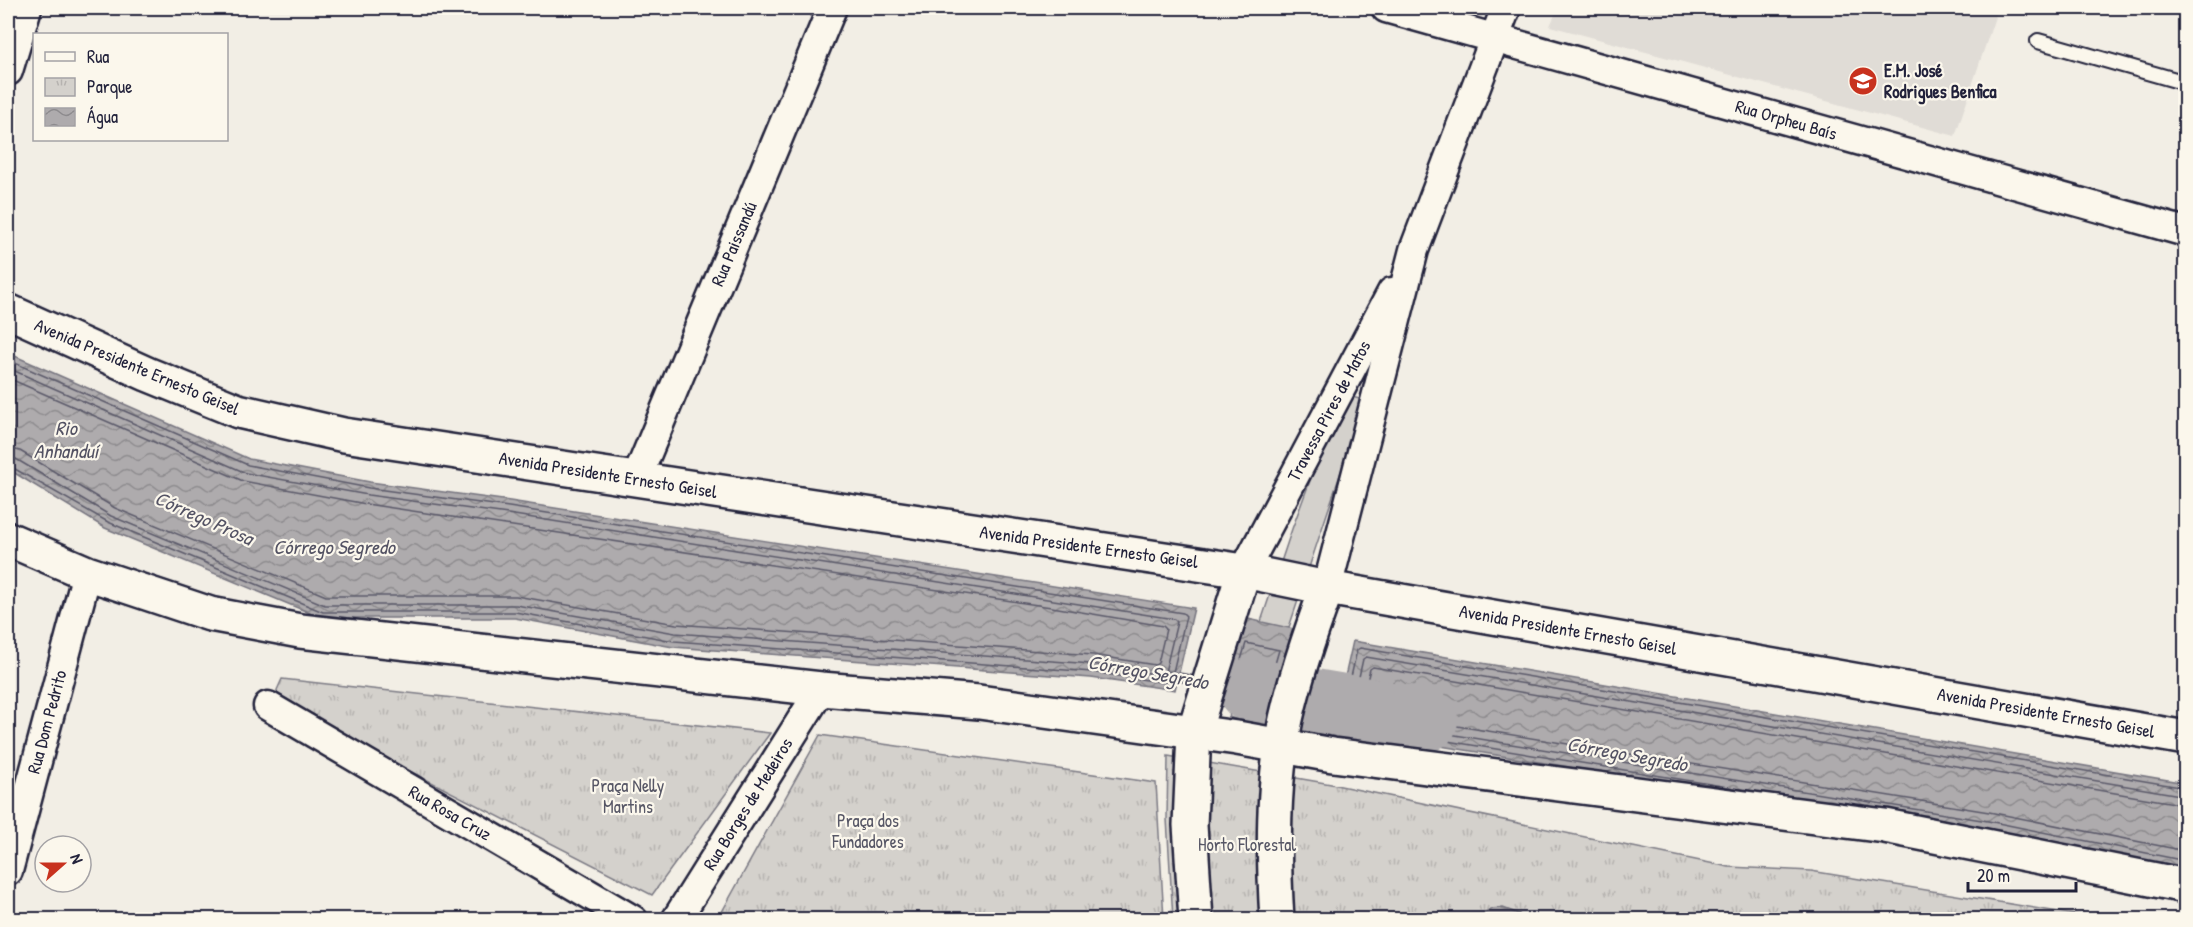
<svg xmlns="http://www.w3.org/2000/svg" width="2193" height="927" font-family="'Patrick Hand',sans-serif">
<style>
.built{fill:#e0dcd6}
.grass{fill:#d4d1cc;stroke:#7b7a84;stroke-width:1.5}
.park{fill:url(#park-tufts);stroke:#7b7a84;stroke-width:1.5}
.water{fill:url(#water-waves);stroke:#76747f;stroke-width:1.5}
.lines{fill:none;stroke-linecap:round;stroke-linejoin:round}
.shore{stroke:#5a5969;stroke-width:1.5}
.stream{stroke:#76747f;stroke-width:10}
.river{stroke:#aeabad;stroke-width:64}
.service-casing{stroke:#22223b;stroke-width:18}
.minor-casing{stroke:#22223b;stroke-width:33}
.primary-casing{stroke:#22223b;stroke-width:38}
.service{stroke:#fbf7ec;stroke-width:14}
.minor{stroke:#fbf7ec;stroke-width:28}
.primary{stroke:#fbf7ec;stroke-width:33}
.labels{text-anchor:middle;stroke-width:4.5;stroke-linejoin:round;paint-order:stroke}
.poi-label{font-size:18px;font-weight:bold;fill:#22223b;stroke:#fbf7ec;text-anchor:start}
.street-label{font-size:18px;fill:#22223b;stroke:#fbf7ec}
.park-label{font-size:18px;fill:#575766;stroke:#fbf7ec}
.water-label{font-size:20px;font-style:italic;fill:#535263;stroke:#fbf7ec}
</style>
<defs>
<pattern id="park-tufts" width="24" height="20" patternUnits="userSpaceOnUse" patternTransform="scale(1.5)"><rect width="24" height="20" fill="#d4d1cc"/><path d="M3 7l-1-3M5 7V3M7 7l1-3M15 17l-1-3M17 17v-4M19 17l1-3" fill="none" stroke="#b6b3b0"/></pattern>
<pattern id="water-waves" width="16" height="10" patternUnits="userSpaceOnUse" patternTransform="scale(1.5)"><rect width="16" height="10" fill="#aeabad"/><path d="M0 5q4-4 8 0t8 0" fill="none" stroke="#8d8b8e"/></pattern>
</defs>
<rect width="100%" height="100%" fill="#f2eee5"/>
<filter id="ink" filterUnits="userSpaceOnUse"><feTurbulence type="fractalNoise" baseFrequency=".0167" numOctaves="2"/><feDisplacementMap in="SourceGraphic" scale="12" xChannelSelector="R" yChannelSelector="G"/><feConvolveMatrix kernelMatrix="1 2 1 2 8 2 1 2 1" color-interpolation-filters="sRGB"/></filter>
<g filter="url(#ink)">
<path class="built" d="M1558,8h440l-43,128 -405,-110z"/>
<path class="grass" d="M1342,395l23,5 -109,326 -27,-9 63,-188z"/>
<g class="park">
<path d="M282,679l488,54 -118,162 -373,-191 -2,-14z"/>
<path d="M820,735l336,48 8,136h-446z"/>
<path d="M1168,756l163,28 398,83 82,4 290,48h-928l-6,-100z"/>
</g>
<g class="water">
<path d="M8,353l241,106 121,23 140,19 684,107 -19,82 -84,-12 -418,-31 -158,-29h-193l-217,-90 -97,-59z"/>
<path d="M1230,615l78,17 -24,86 -80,-15z"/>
<path d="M1353,641l832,142v91l-200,-40 -588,-95 -63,-13z"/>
<path d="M1503,908l16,6 4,5h-46l13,-10z"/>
</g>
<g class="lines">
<g class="shore">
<path d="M8,360l240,105 121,23 140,19 674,106 3,3 -15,65 -3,2 -76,-11 -418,-31 -159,-29h-192l-215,-90 -100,-57"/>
<path d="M8,368l238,105 122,22 140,19 666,105 3,3 -12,50 -3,3 -70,-11 -417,-31 -159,-28h-191l-214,-89 -95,-57 -8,-2"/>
<path d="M8,378l235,103 123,23 692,104 105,18 3,3 -8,34 -3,2 -62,-10 -417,-31 -160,-28h-190l-211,-88 -95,-57 -12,-3"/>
<path d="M1246,643l33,7 -12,42 -33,-8z"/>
<path d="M1759,792l-361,-59 -54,-11 -2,-4 15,-68 3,-2 826,140"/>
<path d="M2186,796l-820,-139 -3,2 -12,54 2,3 46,10 589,95 198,40"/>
<path d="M2186,805l-813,-138 -3,2 -9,37 3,3 37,8 588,95 197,39"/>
</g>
<path class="stream" d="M1166,675l41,7"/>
<path class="river" d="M1250,690l176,30"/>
<g class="service-casing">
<path id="service" d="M2038,41l148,42"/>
</g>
<g class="minor-casing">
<g id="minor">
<path d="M1386,8l800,224"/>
<path d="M8,71l19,-63"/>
<path d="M636,480l196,-472"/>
<path d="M1244,571l148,-279"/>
<path d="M1327,588l87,-338 92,-242"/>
<path d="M268,706l365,214"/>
<path d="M8,871l79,-298"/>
<path d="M676,920l145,-231"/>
</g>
</g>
<g class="primary-casing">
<g id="primary">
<path d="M8,311l139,63 91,37 106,24 900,136 83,17 859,150"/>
<path d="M8,539l79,34 123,41 90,17 521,58 158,13 258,36 96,17 552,71 301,60"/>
<path d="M1196,920l-6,-95 4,-93 50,-161"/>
<path d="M1277,920c-4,-67 -5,-136 9,-201 10,-45 25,-88 41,-131"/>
</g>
</g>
<use href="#service" class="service"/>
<use href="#minor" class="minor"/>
<use href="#primary" class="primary"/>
</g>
</g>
<defs>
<g id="school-disc" transform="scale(1.5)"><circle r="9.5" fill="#c8321e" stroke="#fbf7ec"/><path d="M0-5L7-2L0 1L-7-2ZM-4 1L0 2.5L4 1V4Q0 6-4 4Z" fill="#fff"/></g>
</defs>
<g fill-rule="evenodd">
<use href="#school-disc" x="1863" y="81"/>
</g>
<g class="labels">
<g class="poi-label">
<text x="1884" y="77">E.M. José<tspan x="1884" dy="21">Rodrigues Benfica</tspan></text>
</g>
<g class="street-label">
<text transform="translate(1786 120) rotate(16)" y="6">Rua Orpheu Baís</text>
<text transform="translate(734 244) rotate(-67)" y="6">Rua Paissandú</text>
<text transform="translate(137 367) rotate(23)" y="6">Avenida Presidente Ernesto Geisel</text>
<text transform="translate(1329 411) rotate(-62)" y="6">Travessa Pires de Matos</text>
<text transform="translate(608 475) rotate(9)" y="6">Avenida Presidente Ernesto Geisel</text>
<text transform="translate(1089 547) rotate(8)" y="6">Avenida Presidente Ernesto Geisel</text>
<text transform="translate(1568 630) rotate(10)" y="6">Avenida Presidente Ernesto Geisel</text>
<text transform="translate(2046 713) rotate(10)" y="6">Avenida Presidente Ernesto Geisel</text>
<text transform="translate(47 722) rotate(-75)" y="6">Rua Dom Pedrito</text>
<text transform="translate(748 804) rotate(-58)" y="6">Rua Borges de Medeiros</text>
<text transform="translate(450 813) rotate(30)" y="6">Rua Rosa Cruz</text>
</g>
<g class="park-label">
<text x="628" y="792">Praça Nelly<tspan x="628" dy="21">Martins</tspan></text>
<text x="868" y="827">Praça dos<tspan x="868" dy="21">Fundadores</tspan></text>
<text x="1247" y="851">Horto Florestal</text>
</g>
<g class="water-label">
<text x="66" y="435">Rio<tspan x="66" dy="23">Anhanduí</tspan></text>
<text transform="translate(204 518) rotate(24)" y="7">Córrego Prosa</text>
<text x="334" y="554">Córrego Segredo</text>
<text transform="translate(1148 672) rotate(10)" y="7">Córrego Segredo</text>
<text transform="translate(1627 754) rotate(10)" y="7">Córrego Segredo</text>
</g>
</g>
<rect width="2193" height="927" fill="none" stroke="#fbf7ec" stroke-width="30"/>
<rect x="15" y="15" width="2163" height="897" fill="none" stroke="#22223b" stroke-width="2" filter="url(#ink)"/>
<rect x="33" y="33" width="195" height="108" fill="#fbf7ec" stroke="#a4a2a5" stroke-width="1.5"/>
<rect x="45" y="52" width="30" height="9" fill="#fbf7ec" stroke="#a4a2a5" stroke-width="1.5"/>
<text x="87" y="63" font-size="18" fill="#22223b">Rua</text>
<rect x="45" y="78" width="30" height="18" fill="url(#park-tufts)" stroke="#a4a2a5" stroke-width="1.5"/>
<text x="87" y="93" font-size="18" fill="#22223b">Parque</text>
<rect x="45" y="108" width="30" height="18" fill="url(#water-waves)" stroke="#a4a2a5" stroke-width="1.5"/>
<text x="87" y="123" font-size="18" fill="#22223b">Água</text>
<g transform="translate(63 864) rotate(69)"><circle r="28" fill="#fbf7ec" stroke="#a4a2a5" stroke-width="1.5"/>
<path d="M0-4.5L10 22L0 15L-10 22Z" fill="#c8321e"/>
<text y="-9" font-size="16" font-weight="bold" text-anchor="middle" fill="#22223b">N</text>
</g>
<path d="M1968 882v9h108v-9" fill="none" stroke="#22223b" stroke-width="3"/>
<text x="1977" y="882" font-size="18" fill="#22223b" stroke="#fbf7ec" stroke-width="4.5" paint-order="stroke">20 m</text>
</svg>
